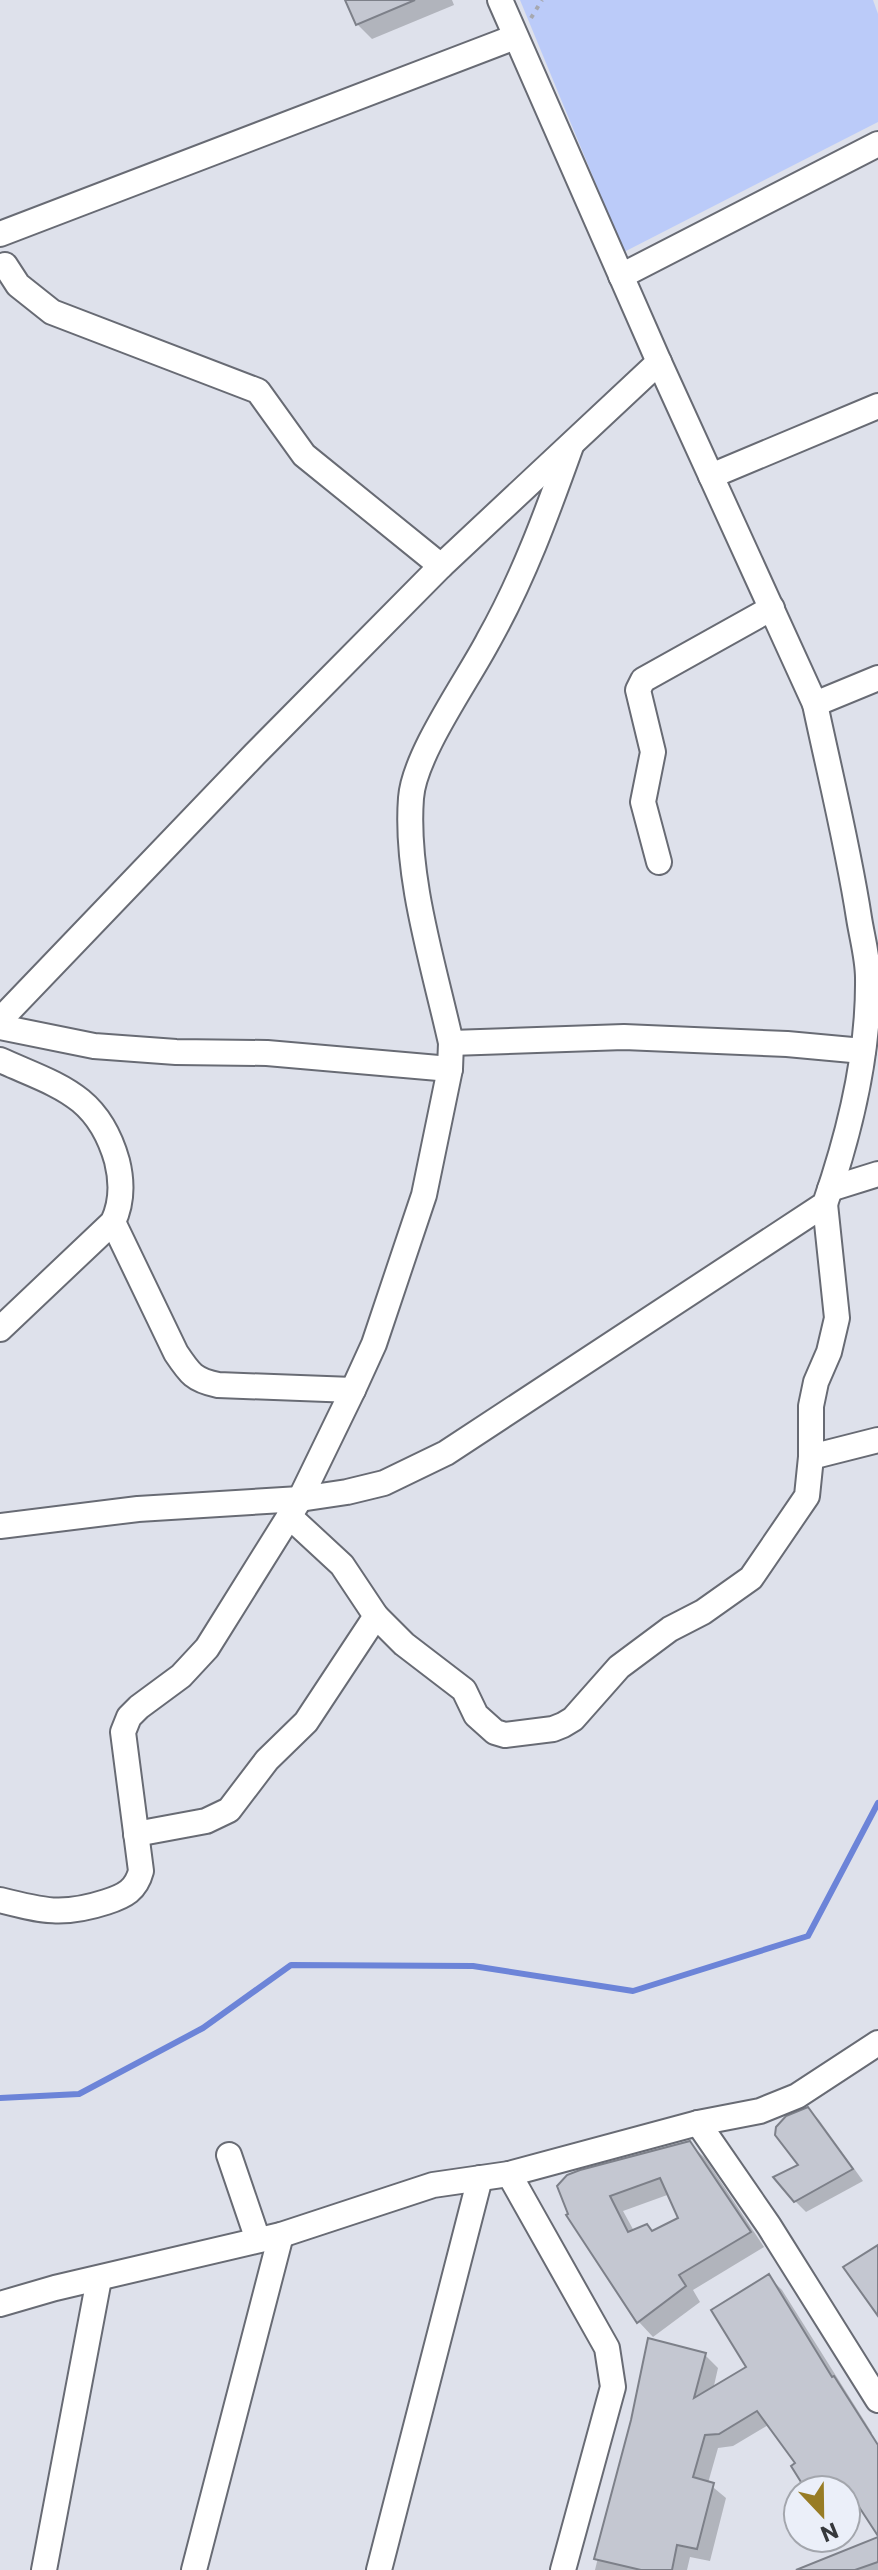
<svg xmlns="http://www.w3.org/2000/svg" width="878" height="2570" font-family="Commissioner,sans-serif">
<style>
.green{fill:#bbcbf9}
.shadow{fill:#0003;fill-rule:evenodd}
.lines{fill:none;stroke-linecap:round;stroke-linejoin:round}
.stream{stroke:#6c84d8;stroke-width:6}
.building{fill:#c4c7d1;stroke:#7d8089;stroke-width:2;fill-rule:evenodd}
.minor-casing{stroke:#686b74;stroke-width:28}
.path{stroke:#a6a8b0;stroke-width:4;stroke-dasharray:4 6;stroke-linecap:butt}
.minor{stroke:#fff;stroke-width:24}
</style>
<rect width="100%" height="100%" fill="#dee1eb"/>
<path class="green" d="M520,0h353l5,14v108l-254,130z"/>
<g class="shadow">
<path d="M347,0h105l2,5 -82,34 -15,-15z"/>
<path d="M808,2109l11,11 44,61 -57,31 -11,-11z"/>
<path d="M689,2143l16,15 59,89 -71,43 7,12 -47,35 -14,-15 -70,-106zM670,2194l11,25 -28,14 -19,-2 -11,-20z"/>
<path d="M769,2277l13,13 90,143 -3,2 9,11v87l-21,-32 -11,7v-18h-38l-10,-27 -28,-39 -37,22 -15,2 -10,35 18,15 -16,63 -20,-4 -3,13h-92l55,-229 55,14 13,13 -5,22 36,-22z"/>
<path d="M878,2540v30h-68z"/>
</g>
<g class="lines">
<path class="stream" d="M0,2098l79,-4 124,-66 88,-63 182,1 160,25 175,-55 70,-133"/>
</g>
<g class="building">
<path d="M345,0h70l-59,25z"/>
<path d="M808,2107l45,62 -59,33 -21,-25 25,-12 -23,-30 1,-8 10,-11z"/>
<path d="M690,2141l61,91 -72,43 7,11 -49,37 -71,-108 2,-1 -11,-28 10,-11 13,-5zM660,2178l18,40 -26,13 -5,-7 -19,8 -18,-36z"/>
<path d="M878,2245v71l-35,-49z"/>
<path d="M769,2274l63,103 2,-1 44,69v91l-30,-46h-42l-15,-24 4,-3 -38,-52 -38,23 -14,1 -12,42 21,6 -17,66 -20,-4 -5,25h-31l-47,-11 37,-139 17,-82 58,15 -12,45 52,-31 -35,-57z"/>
<path d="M878,2537v25l-23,8h-59z"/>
</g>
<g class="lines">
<g class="minor-casing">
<g id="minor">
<path d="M500,0l159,362 156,342 63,-26"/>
<path d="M0,234l515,-197"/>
<path d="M5,265l13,20 34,27 206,79 46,64 137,111"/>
<path d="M621,276l257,-132"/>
<path d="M711,476l167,-70"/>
<path d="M659,862l-16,-60 10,-50 -15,-62 5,-10 129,-72"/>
<path d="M0,1020l255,-266 186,-188 218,-204"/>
<path d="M0,1027l94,19 82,6 91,1 183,16"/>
<path d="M451,1043l173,-6 163,7 76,7"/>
<path d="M0,1060c58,26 98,34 117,101 5,20 5,42 -4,61l-113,107"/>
<path d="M830,1189l48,-15"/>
<path d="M113,1222l63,131c14,21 18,27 42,32l135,5"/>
<path d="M811,1457l67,-17"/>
<path d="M289,1516l53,49 34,51 28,28 60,46 12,25 19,17 10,3 48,-6 10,-4 10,-6 46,-52 51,-38 33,-17 48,-34 56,-82 4,-39v-51l5,-24 13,-30 8,-34 -12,-114"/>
<path d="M0,1526l138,-17 162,-10 47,-7 37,-9 62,-30 379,-249c25,-72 44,-150 43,-226 0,-20 -6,-41 -9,-60 -11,-72 -29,-143 -44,-214"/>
<path d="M136,1834l70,-13 23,-11 38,-50 39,-38 70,-106"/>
<path d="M0,1900c43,11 63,16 106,2 19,-6 30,-12 35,-31l-18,-139 6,-15 10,-10 42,-31 26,-28 93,-149 53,-109 21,-46 50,-149 26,-126 1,-26c-17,-77 -46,-166 -40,-245 3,-43 56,-117 77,-157 35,-62 59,-128 83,-195"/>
<path d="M698,2123l71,103 109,174"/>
<path d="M229,2155l29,85"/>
<path d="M509,2174l98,174 6,39 -50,183"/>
<path d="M0,2304l55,-16 226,-53 152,-50 76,-11 189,-51 62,-12 37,-15 81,-53"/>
<path d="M44,2570l55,-291"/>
<path d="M194,2570l87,-335"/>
<path d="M379,2570l101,-392"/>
</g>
</g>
<path class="path" d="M531,18l11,-18"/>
<use href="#minor" class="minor"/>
</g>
<g transform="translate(822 2514) rotate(158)"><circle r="38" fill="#ebeff9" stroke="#a3a6ad" stroke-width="2"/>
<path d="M0-6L14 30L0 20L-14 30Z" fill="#987c25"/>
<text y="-12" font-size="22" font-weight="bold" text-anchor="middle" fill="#36383c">N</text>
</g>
</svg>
